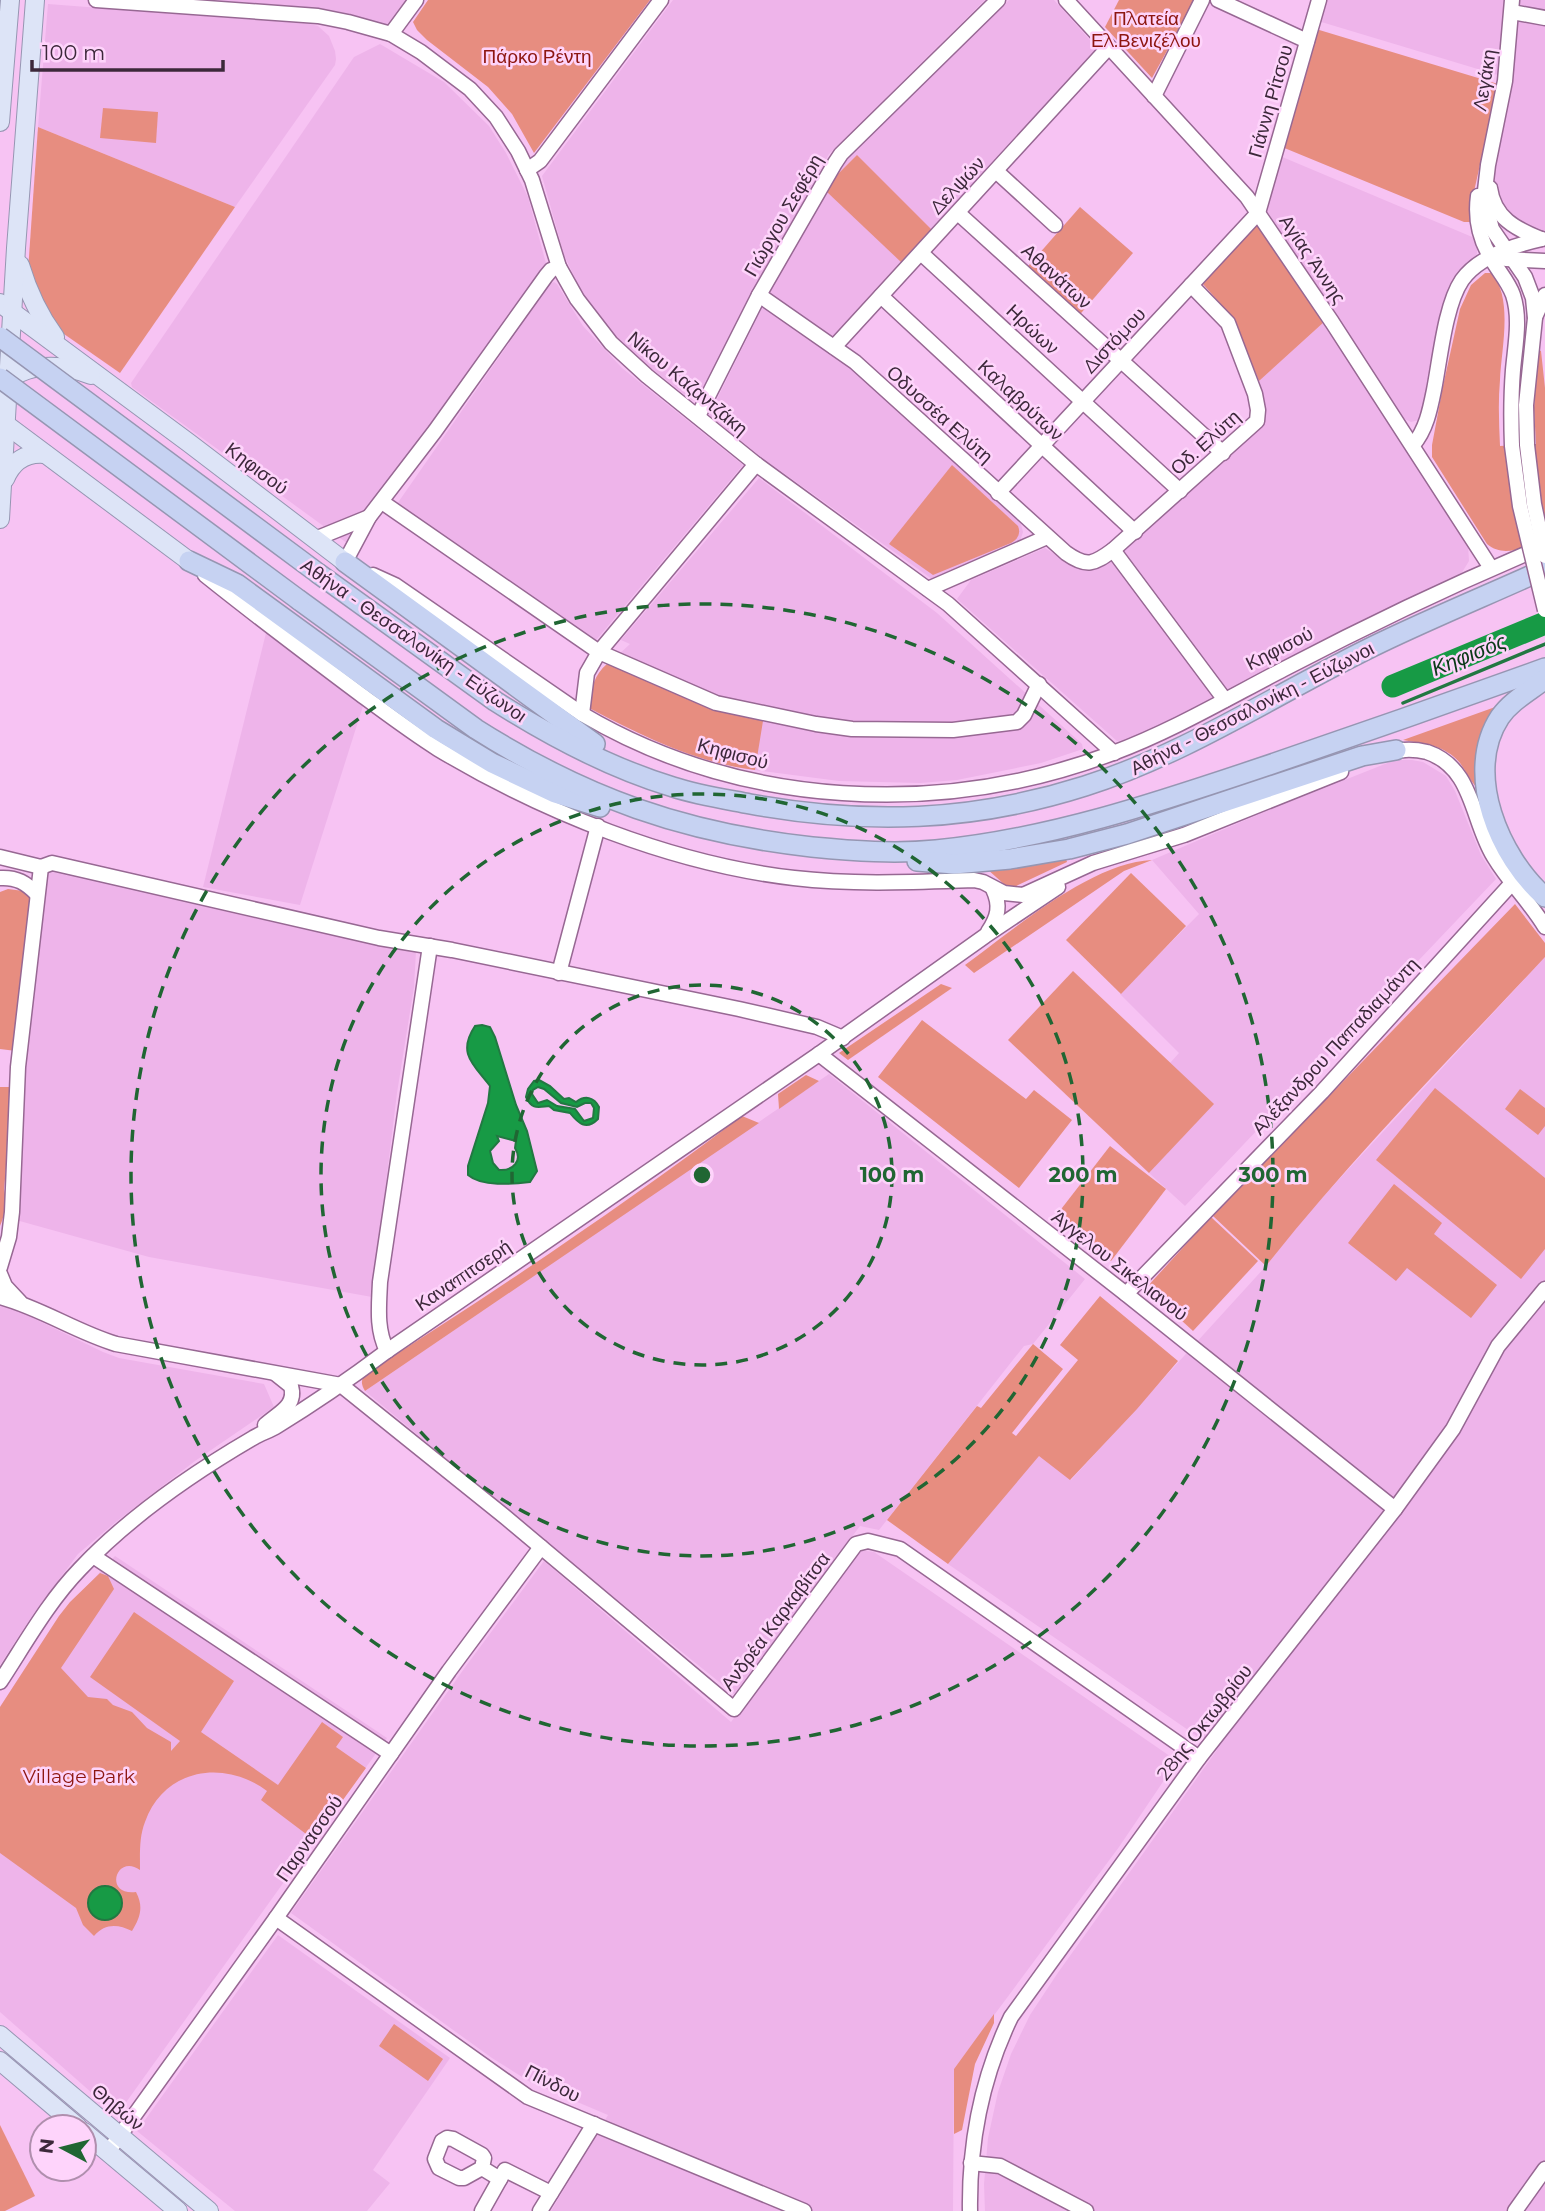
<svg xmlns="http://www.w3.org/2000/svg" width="1545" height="2211" font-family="Montserrat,sans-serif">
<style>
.built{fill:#eeb4ea}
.green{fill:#e78d80}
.water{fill:#179a45;stroke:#227842;stroke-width:2;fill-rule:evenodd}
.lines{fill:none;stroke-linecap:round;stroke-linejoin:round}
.stream{stroke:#227842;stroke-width:3.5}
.river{stroke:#179a45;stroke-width:23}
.minor-casing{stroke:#976893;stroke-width:17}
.major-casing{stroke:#9696b2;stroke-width:20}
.highway-casing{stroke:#9696b2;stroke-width:22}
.minor{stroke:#fff;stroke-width:14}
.major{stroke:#dde4f7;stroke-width:18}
.highway{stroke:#c6d2f2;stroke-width:19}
.minor-bridge-casing{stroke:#976893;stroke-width:17;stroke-linecap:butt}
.highway-bridge-casing{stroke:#9696b2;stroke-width:22;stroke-linecap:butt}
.minor-bridge{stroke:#fff;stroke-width:14}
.highway-bridge{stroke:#c6d2f2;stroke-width:19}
.ring{fill:none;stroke:#206633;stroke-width:3.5;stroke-dasharray:12 9}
.labels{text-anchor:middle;stroke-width:5;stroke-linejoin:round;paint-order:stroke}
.park-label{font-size:19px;fill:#8d1610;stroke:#fed4fb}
.street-label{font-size:19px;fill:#3c283a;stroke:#fed4fb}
.water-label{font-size:21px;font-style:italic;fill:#0b3a18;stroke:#fed4fb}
.centre{fill:#206633;stroke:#fed4fb;stroke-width:3.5}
.ring-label{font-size:21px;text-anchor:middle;font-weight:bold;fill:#206633;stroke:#fed4fb;stroke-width:5;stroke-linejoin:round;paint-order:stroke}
</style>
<rect width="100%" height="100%" fill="#f7c3f3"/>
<g class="built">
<path d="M213,0h196l-20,26 -38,-12 -32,-6z"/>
<path d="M673,0h312l-156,154 -69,126 -62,120 -3,1 -5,-2 -58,-46 -28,-30 -22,-30 -18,-38 -22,-79z"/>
<path d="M1009,0h45l44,49 -263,291 -65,-44 1,-7 6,-12 58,-105z"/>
<path d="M1325,0h183l-7,76 -183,-55z"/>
<path d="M1518,0h27v235l-40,-21 -12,-31 13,-77z"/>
<path d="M48,4l262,20 8,2 11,10 6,15 1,8 -1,6 -100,142 -197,-80z"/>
<path d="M380,44l64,38 45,44 17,27 22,44 19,70 -196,279 -219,-159 -1,-4 223,-326z"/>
<path d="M1280,156l197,83v15l-17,18 -36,138 -5,10 -8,2 -9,-4 -137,-209z"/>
<path d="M554,282l3,2 26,42 39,42 121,97 -146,174 -4,2 -196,-137 153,-220z"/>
<path d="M763,306l89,62 169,156 2,8 -3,9 -88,38 -171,-122 -52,-42z"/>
<path d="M1324,322l144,223 1,16 -8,13 -7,5 -226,112 -3,-1 -106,-137 140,-123 6,-10 1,-8 -7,-31z"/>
<path d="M759,478l178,135 145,131 1,5 -42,14 -84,17 -37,3 -81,-2 -93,-12 -37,-10 -51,-17 -67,-33 2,-25 6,-11 31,-29 -9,-4z"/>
<path d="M1045,548l28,18 8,3 9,1 9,-2 8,-7h8l99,134 -2,4 -83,41 -12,1 -160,-142 14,-19z"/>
<path d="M266,633l97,73 -63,199 -97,-18z"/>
<path d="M1395,760h17l11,2 23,14 9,15 26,64 15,24 -311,327 -36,-33 64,-69 -43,-41 9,-10 -59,-59 79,-80 -47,-54 122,-52z"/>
<path d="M48,871l263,60 105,20 -2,36 -17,106 -25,204 -223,-40 -133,-37 10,-153 18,-189z"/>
<path d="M1545,957v1254h-560l-1,-27 4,-46 10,-46 13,-38 19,-39 27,-41 160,-224 -269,-186 91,-109 32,25 195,-214 38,-48 39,-43z"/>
<path d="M829,1074l256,205 -52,65 -9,2 -145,184 -19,-4 -126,168 -181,-146 -188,-157z"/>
<path d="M0,1302l103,50 16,6 145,26 10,23 -79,54 -78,60 -39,33 -44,59 -34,52z"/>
<path d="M859,1550l15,2 303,209 -58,86 -165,222 -1,142h-402l57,-96 -78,-33 -38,-24 -201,-145 175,-247 78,-105 187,161z"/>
<path d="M115,1556l272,182 -270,377 -117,-103v-305l59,-91z"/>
<path d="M278,1935l172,123 -77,112 17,13 -23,28h-132l-98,-80z"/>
</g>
<g class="green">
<path d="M428,0h222l-116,153 -22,-39 -24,-27 -61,-47 -10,-10 -4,-8z"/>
<path d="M1119,0h76l-43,78 -47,-51z"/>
<path d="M1316,29l182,55 -25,112 -1,26h-8l-182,-75z"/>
<path d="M103,108l55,4 -2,31 -56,-5z"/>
<path d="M38,127l197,80 -115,166 -56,-39 -18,-23 -18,-40z"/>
<path d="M857,155l75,75 -30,33 -75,-71 11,-18z"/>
<path d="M1080,207l53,46 -57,66 -53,-47z"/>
<path d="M1257,223l67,99 -65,59 -26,-63 -31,-35z"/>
<path d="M1485,273h6c23,24 10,77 9,107 -2,22 -1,44 0,66l36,-2 -2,-36 4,-58 3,1 4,37v151c-20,7 -40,20 -58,5l-55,-87v-12l11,-59 17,-77 11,-24z"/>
<path d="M952,465l66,61c3,7 0,13 -7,17l-78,32 -44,-31z"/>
<path d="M607,664l105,46 51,11 -8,49c-58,-7 -113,-34 -164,-61 -1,-18 2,-33 16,-45z"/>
<path d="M1498,706l-22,81c-6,-7 -10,-16 -16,-24 -15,-18 -35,-19 -57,-23z"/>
<path d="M1066,859l1,3 -55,26 -7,-3 -18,-16z"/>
<path d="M1152,860l-28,11 -150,102 -9,-8c48,-35 127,-103 187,-105z"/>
<path d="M1131,873l55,53 -65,68 -55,-54z"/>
<path d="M8,889c11,2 20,0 23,11l-15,151 -16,-2v-157z"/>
<path d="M1515,904l30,39v14c-94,101 -193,200 -279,309l-53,-50z"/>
<path d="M1073,971l141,133 -65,69 -141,-133z"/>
<path d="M941,984l11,4 -104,72 -9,-7z"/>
<path d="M922,1020l104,79 8,-9 38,30 -53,68 -141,-111z"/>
<path d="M806,1075l13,6 -40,28 -1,-15z"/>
<path d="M0,1087h14l-10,102c3,12 1,26 -4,37z"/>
<path d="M1435,1088l110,90v71l-24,30 -145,-119z"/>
<path d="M1520,1089l25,19v18l-7,9 -33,-26z"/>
<path d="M742,1116l17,7 -394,268c-5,-9 -4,-12 3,-19 127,-80 253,-165 374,-256z"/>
<path d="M1110,1146l56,43 -55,72 -56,-44z"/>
<path d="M1394,1184l48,39 -8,11 63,51 -26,33 -64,-50 -11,13 -48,-38z"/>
<path d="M1211,1217l47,44 -65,70 -47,-43z"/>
<path d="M1100,1296l78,65 -41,48 -67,71 -31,-24 -91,108 -61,-44 90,-114 4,2 52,-64 30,25 -51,64 4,3 62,-76 -18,-15z"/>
<path d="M100,1573l8,3 6,13 -53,79 27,29 19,2 6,6 19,7 15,16 24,14v9l9,-10 -90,-64 44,-65 100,69 -33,51 77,53 44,-63 21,15 -7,10 30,21 -52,72 -53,-40 6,-9c-42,-32 -103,-23 -122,31 -6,15 -5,32 -5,48 -24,-17 -37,26 -4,22 8,15 4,26 -4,39 -14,-7 -27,-8 -38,5l-11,-11 -7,-17 -76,-55v-146l59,-91 11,-14z"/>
<path d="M994,2014v9l-19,41 -13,66 -8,4v-65z"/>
<path d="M394,2024l49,35 -15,22 -49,-35z"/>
<path d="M0,2125l35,71 -30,15h-5z"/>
</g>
<g class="water">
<path d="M482,1025l8,2 5,10 21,68 11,26 10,40 -7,11c-18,2 -48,5 -62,-7v-9l20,-63 2,-17c-17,-22 -33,-33 -15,-60zM497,1136l19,5 -1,7c8,13 -2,23 -16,22l-6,-7 -3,-12 9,-10z"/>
<path d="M539,1080l11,6 14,13 5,-1 7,4c9,-7 18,-5 23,5l-1,12c-12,12 -20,4 -28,-6l-16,-3 -5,-4c-11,1 -17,4 -23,-9l2,-8 6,-8zM538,1087l6,2 17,14 16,4 8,-4h6l3,5 -1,10 -9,3 -9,-12 -18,-3 -10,-6 -9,3 -6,-9 1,-4z"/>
<circle cx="105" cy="1903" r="17"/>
</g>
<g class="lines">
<path class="stream" d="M1403,703l142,-59"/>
<path class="river" d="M1393,686l152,-63"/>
<g class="minor-casing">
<g id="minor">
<path d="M96,0l222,16 30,6 43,12 30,18 49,37 26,28 22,34 14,29 27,87 18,32 34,44 36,33 109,88 192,140 166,149"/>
<path d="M1066,0l181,197 85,125 159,246"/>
<path d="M1218,0l89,41"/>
<path d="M1512,0l-7,81 -17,84 -4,34 8,30 33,48 8,21 2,20 -9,87 1,40"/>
<path d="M1512,12l33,6"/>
<path d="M391,34l25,-34"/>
<path d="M1154,96l48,-96"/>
<path d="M527,170l13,-9 121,-161"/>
<path d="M996,171l59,54"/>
<path d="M1490,188c4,30 26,41 51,51"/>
<path d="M1478,196c-3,22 2,44 13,62 7,13 17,23 22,37 8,24 2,51 0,75 -2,25 -2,50 -1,76"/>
<path d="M958,213l265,240"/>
<path d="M921,253l259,238"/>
<path d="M1506,259l39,2"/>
<path d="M759,295l96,67 211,191c21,15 28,11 47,-3l144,-129 1,-11 -3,-16 -27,-71 -37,-38"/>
<path d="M881,296l254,236"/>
<path d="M1535,317l10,-22"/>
<path d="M834,347l274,-299"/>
<path d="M698,416l61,-121 76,-132 6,-9 157,-154"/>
<path d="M1413,445c13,-15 17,-35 21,-55 6,-30 11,-85 28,-110 17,-24 53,-35 80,-41"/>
<path d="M998,493l260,-280 61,-213"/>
<path d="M382,502l217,150 117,51 100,21 36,5 101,1 64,-8 7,-7 15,-31"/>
<path d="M315,539l54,-22"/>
<path d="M1113,550l112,150"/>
<path d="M351,565l-6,-3 24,-45 66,-86 111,-155 5,-6 8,-3"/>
<path d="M205,575c51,41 103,80 155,119 26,19 51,38 78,55 105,63 234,115 356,129 60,7 121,4 180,2l9,2 21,11 19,2 70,-32 91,-28 157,-63"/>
<path d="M373,575l22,10 187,129c159,94 359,104 531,39 59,-22 115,-55 171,-84 84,-44 170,-85 258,-122"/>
<path d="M928,589l119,-52"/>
<path d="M582,714l5,-41 12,-21 157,-188"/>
<path d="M1389,753c12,-4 25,-4 38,-1 47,16 44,68 67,105 15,25 36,45 51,70"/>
<path d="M0,857l41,10 11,-4 327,75 73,12 287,59 78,18 26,11"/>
<path d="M0,878c17,-1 26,5 37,16"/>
<path d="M988,932c10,-15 13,-26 5,-43"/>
<path d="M559,973l39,-147"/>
<path d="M819,1054l307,240 269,215"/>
<path d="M0,1267l9,-30 3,-25 6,-145 23,-200"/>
<path d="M0,1274l5,12 15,16"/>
<path d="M1126,1294l196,-202 191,-210"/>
<path d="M0,1297c41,11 76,35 116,47l225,41 163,131 230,193 122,-165 12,-3 32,8 299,209"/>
<path d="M387,1351c-11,-22 -8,-45 -7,-69l50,-336"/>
<path d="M265,1425c13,-12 32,-19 26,-39l-15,-12"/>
<path d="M93,1556l298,198"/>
<path d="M0,1682c25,-38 48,-80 80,-113 48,-51 113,-96 173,-131 8,-5 16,-7 24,-12 38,-23 74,-48 110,-75l432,-297 166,-118 73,-49"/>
<path d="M276,1918l252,179 276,114"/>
<path d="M108,2152l168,-234 173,-247 92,-124"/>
<path d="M971,2163l29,3 86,45"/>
<path d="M482,2168l-18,10h-5l-20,-10 -4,-9 7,-18 5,-3 6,1 29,16 2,3 -2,10 18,11"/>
<path d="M482,2211l23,-41 46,23"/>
<path d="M540,2211l54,-87"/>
<path d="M970,2211c-1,-67 12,-134 41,-194l188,-259 196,-249 58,-80 45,-83 47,-57"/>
<path d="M1515,2211l30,-42"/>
</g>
</g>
<g class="major-casing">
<g id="major">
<path d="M0,122l10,-122"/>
<path d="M20,265c8,27 18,49 35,72"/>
<path d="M0,303l189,140 156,119"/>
<path d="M3,385c22,-23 59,-22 88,-10"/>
<path d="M0,420l189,141"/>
<path d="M5,479c7,-17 21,-27 40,-25"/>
<path d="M0,519l16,-271 19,-248"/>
<path d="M0,2035l209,176"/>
<path d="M0,2061l78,66"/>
<path d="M84,2132l94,79"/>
</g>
</g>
<g class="highway-casing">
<g id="highway">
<path d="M189,561l48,23 199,145 56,34 63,30 45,14"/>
<path d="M345,562l250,182"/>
<path d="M319,574l176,127c55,35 115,67 178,86 25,8 51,12 77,17 116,21 222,18 335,-18 104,-33 197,-96 295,-143 54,-26 110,-49 165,-74"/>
<path d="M299,600l177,129c109,69 208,104 336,118 42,4 83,7 124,3 113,-11 220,-47 327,-83 94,-32 188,-65 282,-99"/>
<path d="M1545,679c-15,12 -34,22 -45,38 -37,56 0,141 45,180"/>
<path d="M917,861l37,3 56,-5 59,-10 58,-15 235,-78 34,-6"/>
</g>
</g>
<use href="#minor" class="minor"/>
<use href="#major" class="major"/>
<use href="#highway" class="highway"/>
<g class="minor-bridge-casing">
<g id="minor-bridge">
<path d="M1527,445l7,59 11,52"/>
<path d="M1512,446l8,60 25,104"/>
</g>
</g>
<g class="highway-bridge-casing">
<g id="highway-bridge">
<path d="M0,337l319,237"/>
<path d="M0,378l299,222"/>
</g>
</g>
<use href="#minor-bridge" class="minor-bridge"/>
<use href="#highway-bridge" class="highway-bridge"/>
</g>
<g class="ring">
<circle cx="702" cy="1175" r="190"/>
<circle cx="702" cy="1175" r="381"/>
<circle cx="702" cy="1175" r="571"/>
</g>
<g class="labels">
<g class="park-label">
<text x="1146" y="25">Πλατεία<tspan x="1146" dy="22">Ελ.Βενιζέλου</tspan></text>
<text x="537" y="63">Πάρκο Ρέντη</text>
<text x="79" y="1783">Village Park</text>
</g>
<g class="street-label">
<text transform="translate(1484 80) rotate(-81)" y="7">Λεγάκη</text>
<text transform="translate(1270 101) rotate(-74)" y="7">Γιάννη Ρίτσου</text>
<text transform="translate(957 185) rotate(-47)" y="7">Δελψών</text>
<text transform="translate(783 215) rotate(-60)" y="7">Γιώργου Σεφέρη</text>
<text transform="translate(1313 259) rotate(56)" y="7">Αγίας Άννης</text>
<text transform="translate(1057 276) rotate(42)" y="7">Αθανάτων</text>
<text transform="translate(1033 329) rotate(43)" y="7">Ηρώων</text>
<text transform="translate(1114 340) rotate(-47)" y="7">Διστόμου</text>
<text transform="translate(688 383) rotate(40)" y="7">Νίκου Καζαντζάκη</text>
<text transform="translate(1021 400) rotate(43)" y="7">Καλαβρύτων</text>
<text transform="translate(940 414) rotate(42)" y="7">Οδυσσέα Ελύτη</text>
<text transform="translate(1205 442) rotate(-42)" y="7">Οδ. Ελύτη</text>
<text transform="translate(257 468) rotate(37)" y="7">Κηφισού</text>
<text transform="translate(414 640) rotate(35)" y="7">Αθήνα - Θεσσαλονίκη - Εύζωνοι</text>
<text transform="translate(1279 648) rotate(-27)" y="7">Κηφισού</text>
<text transform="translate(1252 708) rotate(-27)" y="7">Αθήνα - Θεσσαλονίκη - Εύζωνοι</text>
<text transform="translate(733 753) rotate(15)" y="7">Κηφισού</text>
<text transform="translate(1335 1046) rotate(-47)" y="7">Αλέξανδρου Παπαδιαμάντη</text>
<text transform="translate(1120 1265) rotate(38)" y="7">Άγγελου Σικελιανού</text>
<text transform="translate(463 1275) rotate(-34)" y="7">Καναπιτσερή</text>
<text transform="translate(775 1621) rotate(-53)" y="7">Ανδρέα Καρκαβίτσα</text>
<text transform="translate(1204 1722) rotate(-52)" y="7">28ης Οκτωβρίου</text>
<text transform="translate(309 1838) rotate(-55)" y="7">Παρνασσού</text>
<text transform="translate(553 2083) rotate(27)" y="7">Πίνδου</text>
<text transform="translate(118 2107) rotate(40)" y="7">Θηβών</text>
</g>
<g class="water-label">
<text transform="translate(1469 655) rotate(-22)" y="7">Κηφισός</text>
</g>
</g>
<circle cx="702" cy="1175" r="10" class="centre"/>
<g class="ring-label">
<text x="892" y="1182">100 m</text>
<text x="1083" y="1182">200 m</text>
<text x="1273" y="1182">300 m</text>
</g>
<g transform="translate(63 2148) rotate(277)"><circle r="33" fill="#fed4fb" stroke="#b08fae" stroke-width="2"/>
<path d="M0-5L12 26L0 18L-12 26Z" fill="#206633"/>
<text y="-10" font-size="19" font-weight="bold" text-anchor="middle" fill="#3c283a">N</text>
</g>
<path d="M32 60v10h191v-10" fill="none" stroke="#3c283a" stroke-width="3.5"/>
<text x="42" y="60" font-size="21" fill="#3c283a" stroke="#fed4fb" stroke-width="5" paint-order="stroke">100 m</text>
</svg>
